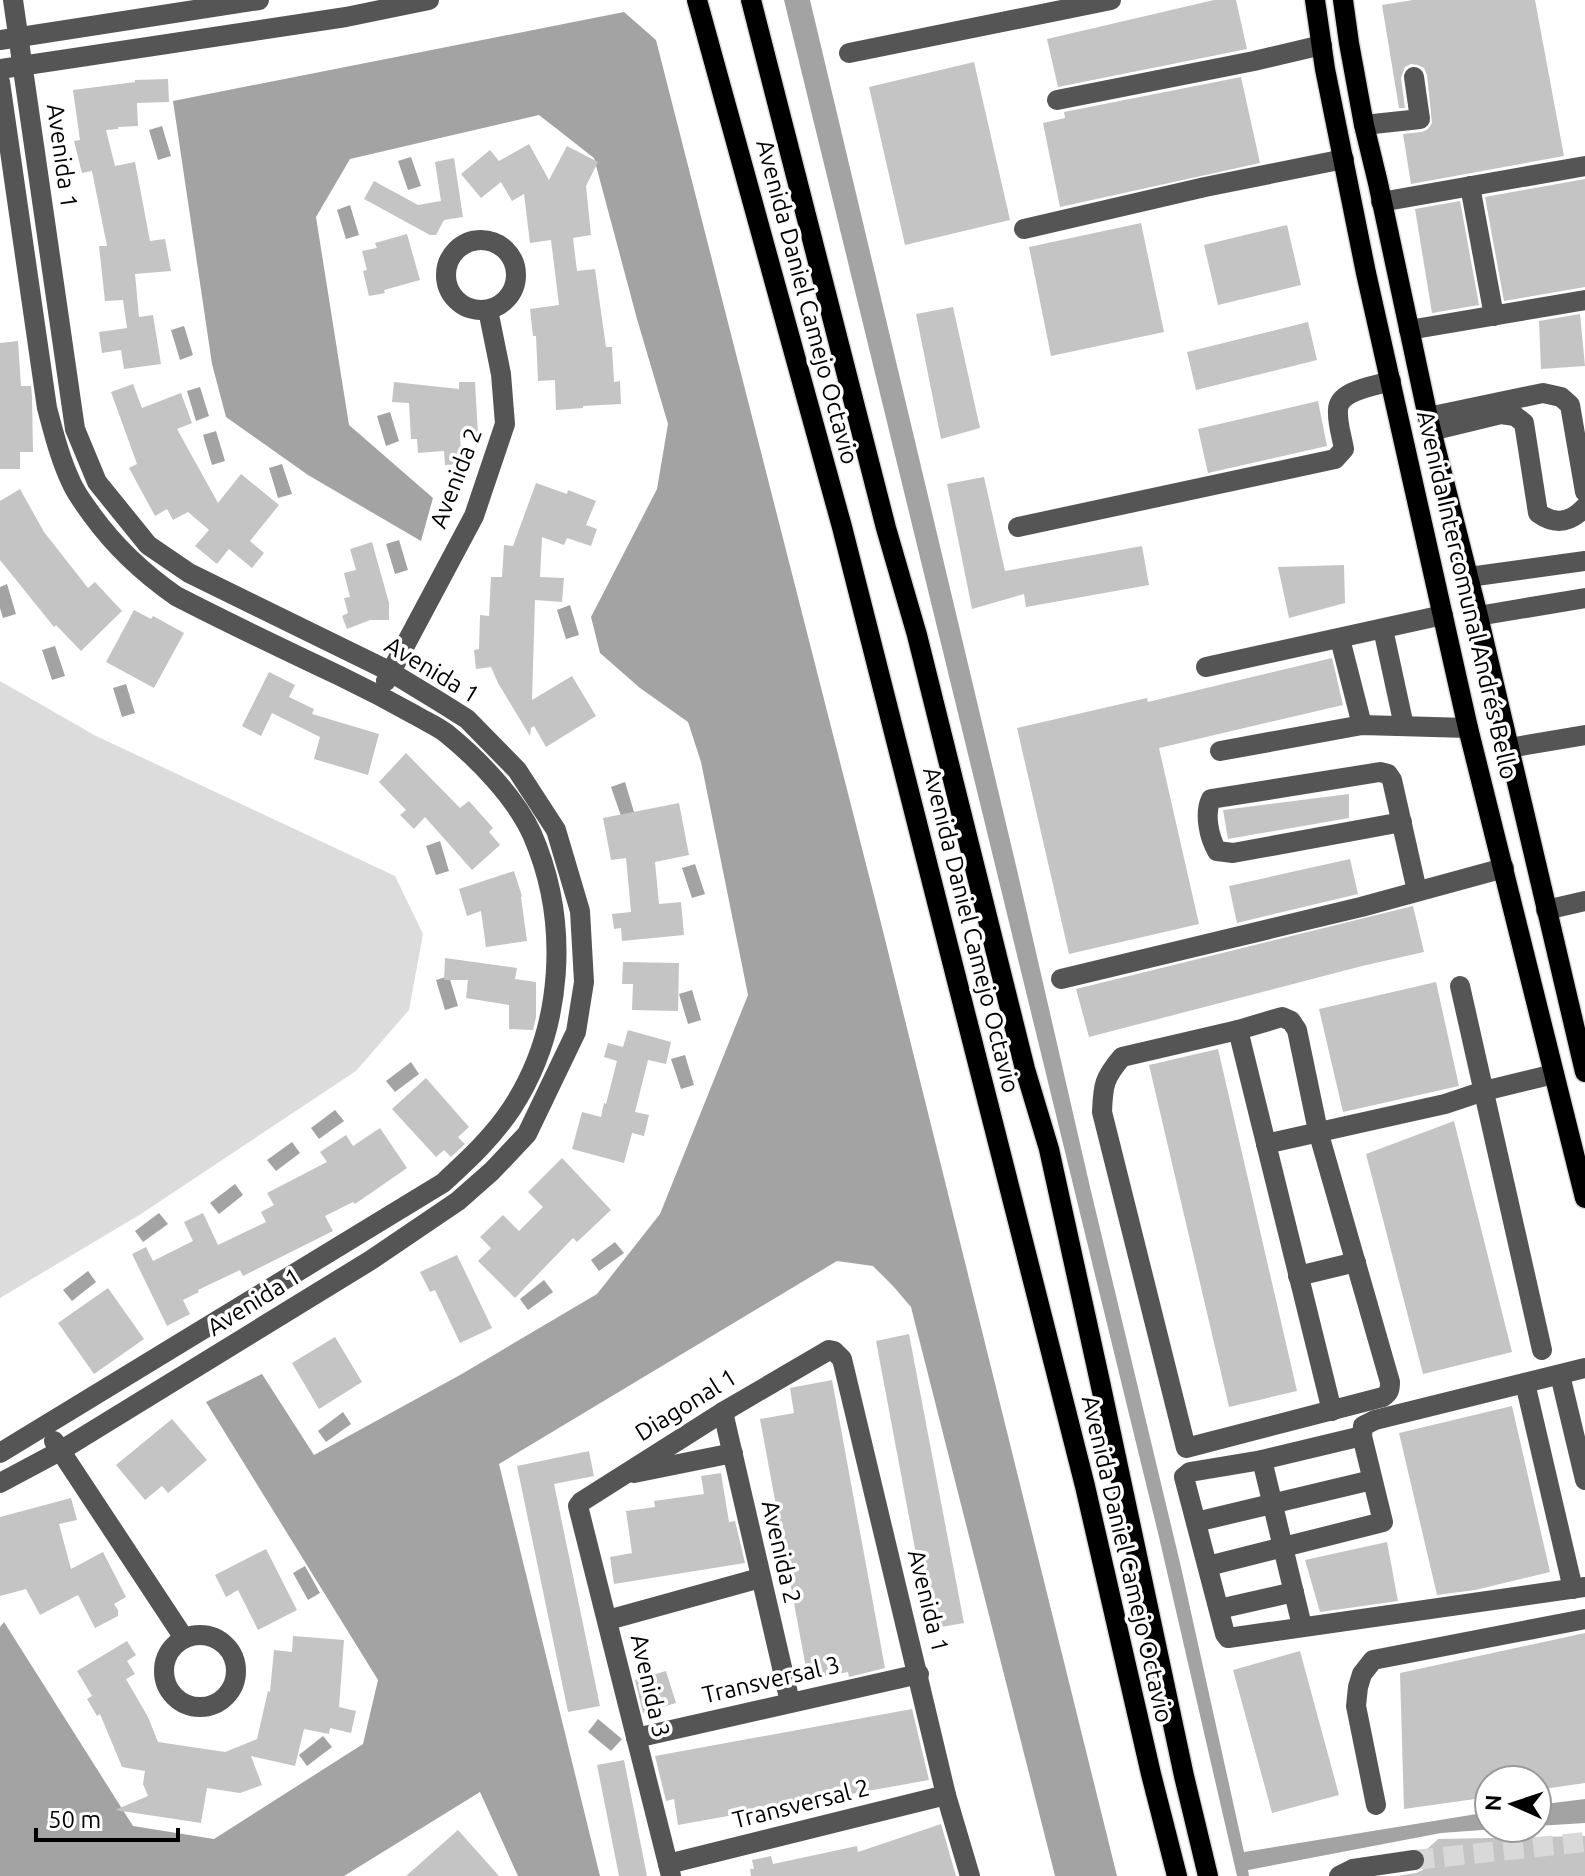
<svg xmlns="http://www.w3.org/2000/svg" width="1585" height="1876" font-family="Ubuntu,sans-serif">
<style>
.green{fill:#dcdcdc}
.water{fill:#a3a3a3}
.building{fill:#c4c4c4}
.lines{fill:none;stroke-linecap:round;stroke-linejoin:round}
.minor-tunnel{stroke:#d9d9d9;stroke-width:20;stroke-dasharray:20 10;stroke-linecap:butt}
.major-casing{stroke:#dbdbdb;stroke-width:23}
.minor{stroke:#555;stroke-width:20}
.major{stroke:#000;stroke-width:20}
.labels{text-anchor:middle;stroke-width:7;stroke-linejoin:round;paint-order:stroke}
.street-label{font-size:24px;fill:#000;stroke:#fff}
</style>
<rect width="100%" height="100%" fill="#fff"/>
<path class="green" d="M0,681l96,55 299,140 28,58 -14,76 -53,61 -215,143 -141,84z"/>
<g class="water">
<path d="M784,0h26l208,874 72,313 91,380 63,285 245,-40v16h21l-69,5 -193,37 1,6h-12l-78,-339z"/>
<path d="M624,12l32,28 224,879 237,957h-62l-144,-569 -18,-21 -20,-20 -36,-5 -338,203 101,412h-82l-38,-84 -136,84h-344v-249l4,-5 129,204 81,13 149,-95 15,-64 -172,-278 56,-28 52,81 146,-80 137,-81 63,-80 88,-219 -47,-233 -13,-40 -48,-34 -40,-35 -9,-36 66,-128 11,-65 -31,-105 -43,-161 -55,-43 -189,44 -34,58 33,208 84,73 -12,43 -113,-66 -82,-58 -14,-53 -39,-263z"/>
<path d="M162,126l9,30 -13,4 -9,-30z"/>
<path d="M411,157l10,29 -13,4 -10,-29z"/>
<path d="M350,205l9,30 -13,4 -9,-29z"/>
<path d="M184,326l9,29 -13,5 -9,-30z"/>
<path d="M200,387l9,29 -13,5 -9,-30z"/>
<path d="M390,412l9,29 -13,5 -9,-30z"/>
<path d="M216,431l9,30 -13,4 -9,-30z"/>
<path d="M282,464l10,30 -14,4 -9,-30z"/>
<path d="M399,540l9,30 -13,4 -9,-30z"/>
<path d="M7,584l9,30 -13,4 -3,-10v-21z"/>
<path d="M570,605l9,30 -13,4 -9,-29z"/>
<path d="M55,646l10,30 -13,4 -10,-30z"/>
<path d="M126,684l9,29 -13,4 -9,-29z"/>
<path d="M625,782l9,30 -13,4 -10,-29z"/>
<path d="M440,841l9,30 -13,4 -10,-29z"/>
<path d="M695,864l10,30 -13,4 -10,-30z"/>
<path d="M449,976l9,30 -13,4 -9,-30z"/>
<path d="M692,990l9,30 -13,4 -9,-30z"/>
<path d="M685,1055l9,30 -13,4 -10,-30z"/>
<path d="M411,1062l8,12 -24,18 -9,-11z"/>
<path d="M335,1110l9,11 -25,18 -8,-11z"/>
<path d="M292,1142l8,11 -24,18 -9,-11z"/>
<path d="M235,1184l8,11 -24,19 -9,-11z"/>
<path d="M159,1213l9,11 -25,18 -8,-11z"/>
<path d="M615,1242l9,11 -25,18 -8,-11z"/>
<path d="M88,1271l8,11 -24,19 -9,-11z"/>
<path d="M544,1280l9,12 -25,18 -8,-11z"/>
<path d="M343,1412l8,12 -25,18 -8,-11z"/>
<path d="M305,1566l15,27 -12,7 -15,-27z"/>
<path d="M598,1719l24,20 -11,12 -23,-19z"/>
<path d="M323,1736l9,11 -25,19 -8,-11z"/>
<path d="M1585,1799v24l-48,3v-21z"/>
</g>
<g class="building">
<path d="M1214,0h22l11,49 -189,38 -11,-48z"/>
<path d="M1413,0h122l29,156 -153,28 -8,-50 19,-2 6,-3 4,-6 -5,-48 -3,-7 -6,-3 -7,-1 -6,3 -4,11 4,30h-6l-17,-103z"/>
<path d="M974,62l36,158 -105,25 -36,-158z"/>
<path d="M1241,77l19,86 -200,44 -17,-84 22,-5 -1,-6z"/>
<path d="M168,79l1,23 -32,1 1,23 -20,1v2l-12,1 9,36 20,-4 15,79 15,-2 6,32 -36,3 4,43 14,-2 8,49 -37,5 -3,-19 -19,3 -3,-21 28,-4 -4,-28 -18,1 -6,-55h8l-15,-75 -10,2 -8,-32 6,-1 -7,-50 62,-8v-2z"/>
<path d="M529,144l20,36 18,-34 31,16 -12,24 5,49 -18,3 4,33 18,-2 11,78h6l2,35 6,-1 1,23 -38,2v2l-27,2 -1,-30 -17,1 -2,-45h-3l-3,-27 29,-4 -8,-65 -21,3 -6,-49 -12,7 -11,-19 -20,16 -20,-24 29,-24 9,11z"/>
<path d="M454,158l9,59 -19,3 -8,15h-6l-66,-36 10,-18 44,24 23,-4 -6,-39z"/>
<path d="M1585,179v108l-81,14 -19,-104z"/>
<path d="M1460,201l19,104 -47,8 -17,-104z"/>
<path d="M1141,223l23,109 -113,24 -22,-109z"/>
<path d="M1287,225l14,60 -83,20 -14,-60z"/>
<path d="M407,234l13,46 -36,10 1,3 -16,3 -6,-25 4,-1 -5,-19 15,-3 -2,-5z"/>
<path d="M953,307l27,121 -39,11 -25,-125z"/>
<path d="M1580,314l5,52 -44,3 -2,-48z"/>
<path d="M1308,322l9,38 -121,30 -9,-38z"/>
<path d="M18,341l3,45h10l1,11 1,55h-13v17h-20v-126z"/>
<path d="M394,382l65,7v-7h16l3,53 -18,1 2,28 -17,1 -1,-14 -26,2 -1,-14h-6l-2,-36 -17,-1z"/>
<path d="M133,384l9,24 39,-15 11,30 -15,6 41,74 23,-29 38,31 -29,36 14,12 -12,15 -23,-19 -12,15 -22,-18 14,-16 -21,-18 -15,8 -6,-11 -12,7 -26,-48 8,-4 -26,-72z"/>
<path d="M1318,401l9,45 -119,27 -10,-44z"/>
<path d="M984,477l21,94 137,-25 7,39 -123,22 -2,-13 -52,15 -25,-125z"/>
<path d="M536,483l31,11 1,-4 28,11 -10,24 11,4 -6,17 -24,-8 -3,7 -22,-8 -2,40 24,1 -2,24 -27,-2 -3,100 40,-24 24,40 -50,31 -12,-21 -3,2 -1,8 -32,-53 -7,-16 -15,2 -2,-19 5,-1 1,-34 9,1 2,-39h11l2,-32 9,1z"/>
<path d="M20,489l24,43 44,56 7,-6 27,29 -41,40 -25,-26 -2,2 -54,-67v-59z"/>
<path d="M372,542l17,61v17h-19l-23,9 -5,-13 6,-3 -4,-15 6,-1 -6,-24 12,-3 -6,-21z"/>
<path d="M1344,565l1,38 -56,15 -11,-51z"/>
<path d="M134,610l17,9 2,-3 31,17 -30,55 -48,-26z"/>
<path d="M1332,658l11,47 -184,43 40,176 -130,30 -52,-226 130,-30 1,4z"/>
<path d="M269,672l26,13 -6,12 25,12 -2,5 67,20 -11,41 -54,-16 6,-22 -48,-24 -11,23 -19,-10z"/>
<path d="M406,753l54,55 9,-7 24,27 -4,4 11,13 -28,25 -47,-53 -11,12 -14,-14 6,-5 -27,-28z"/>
<path d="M1349,794v24l-121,21 -5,-29z"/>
<path d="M679,803l10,52 -34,7 4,42 22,-2 3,33 -62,6 -1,-13 -7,1 -2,-15 19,-2 -5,-54 -15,2 -8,-42z"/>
<path d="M1350,859l8,35 -121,29 -8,-37z"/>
<path d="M514,871l8,25 -1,1 6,44 -41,6 -5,-36 -14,5 -8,-27z"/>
<path d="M1413,906l11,46 -62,14 -273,71 -13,-48z"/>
<path d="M445,958l72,10 -2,11 21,3v35l-3,13 -24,-1v-24l-43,-7 2,-18h-24z"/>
<path d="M623,962l56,1 -1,48 -46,-1 1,-26h-11z"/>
<path d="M1436,982l23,104 -116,26 -24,-103z"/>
<path d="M628,1030l43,12 -5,22 -18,-4 -13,52 14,3 -5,21 -12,-3 -8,30 -52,-14 10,-37 19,5 3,-14 2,1 11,-43 -13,-4 4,-14 15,4z"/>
<path d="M1218,1049l79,342 -68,16 -80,-342z"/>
<path d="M426,1078l43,49 -11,10 7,7 -14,13 -7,-7 -8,7 -44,-48z"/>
<path d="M1454,1121l58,231 -89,22 -57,-220z"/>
<path d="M380,1128l27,40 -52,36 -2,-2 -28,14 8,15 -90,45 -3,-6 -42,20 1,2 -16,8 7,14 -23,12 -35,-72 14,-7 7,14 40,-20 -9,-19 19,-9 15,32 48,-23 -5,-10 13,-7 -7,-12 60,-31 -7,-10 26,-17 7,11z"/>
<path d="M562,1158l49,52 -34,32 -4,-4 -58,60 -37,-37 13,-13 -11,-11 23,-22 16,16 24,-24 -15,-15z"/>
<path d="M457,1255l35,73 -32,15 -25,-53 -5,2 -10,-20z"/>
<path d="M108,1288l36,51 -50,35 -36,-51z"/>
<path d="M909,1334l55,289 -34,6 -54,-288z"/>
<path d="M335,1337l27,45 -43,27 -27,-46z"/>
<path d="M832,1380l53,288 -36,9 -1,-5 -40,7 -48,-260 34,-6 -4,-25z"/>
<path d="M1512,1406l38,166 -75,18 -38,5 -38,-162z"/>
<path d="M172,1419l35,41 -39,33 -6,-7 -17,14 -29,-35z"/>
<path d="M589,1451l5,25 -40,8 46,222 -32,6 -51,-246z"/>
<path d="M721,1473l8,49 6,-1 10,42 -131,21 -4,-27 22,-4 -6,-42 29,-4 -1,-6 50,-7 -3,-18z"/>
<path d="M71,1498l6,22 -18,4 12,45 32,-17 23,45 -12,7 4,6v6l-23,12 -17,-33 -38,20 -14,-26 -26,7v-79z"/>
<path d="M1387,1542l11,59 -78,11 -15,-52z"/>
<path d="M266,1549l31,61 -39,20 -20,-40 -12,7 -11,-22z"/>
<path d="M1585,1633v150l-48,7v-10h-48v17l-85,12 -4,-136z"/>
<path d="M293,1636l51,4 -5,67 17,4 -5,22 -21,-5 -1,6 -25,-5 -9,37 -44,-10 11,29 -22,8 -33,-5 -6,35 -86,-13 33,-14 -5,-12 2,-13 -23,-4 -22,-53 -3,2 -10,-17 5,-3 -15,-25 50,-30 9,14 -9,6 8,13 -9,5 22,38 10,25 67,10 32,-13 11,-48 2,1 4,-42 18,2z"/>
<path d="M1300,1651l39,144 -67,18 -39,-143z"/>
<path d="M666,1671l10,32 -33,10 -8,-33z"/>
<path d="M912,1709l17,71 -251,45 -4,-26 -8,2 -11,-45z"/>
<path d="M624,1760l23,116h-28l-22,-111z"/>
<path d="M941,1824l15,52h-205l-1,-7h4l-2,-9 19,-4 2,8 84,-18 1,6z"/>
<path d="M458,1830l41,46h-93z"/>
<path d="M1585,1836v40h-189l20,-3 7,-3 4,-11 -3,-7 14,-13z"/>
</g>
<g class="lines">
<path class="minor-tunnel" d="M1414,1860l171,-18"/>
<g class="major-casing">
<g id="major">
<path d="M697,0l145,527 243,959 66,288 26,102"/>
<path d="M751,0l135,528 31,107 108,434 24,80 51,233 84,394 24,100"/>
<path d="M1315,0l10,69 41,204 102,455 117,470"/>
<path d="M1343,0l6,43 15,82 14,58 51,239 49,194 107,456"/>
</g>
</g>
<g class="minor">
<path d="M0,40l259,-40"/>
<path d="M849,53l262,-53"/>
<path d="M0,69l346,-52 83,-17"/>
<path d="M0,82l47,326c7,26 13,51 25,76 5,11 13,21 20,31 24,33 51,58 84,81 54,28 109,54 164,80 25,12 50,25 75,39 10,6 22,11 31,18 32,26 69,64 86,101 38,87 32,194 -20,274 -19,29 -44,52 -69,75l-443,270"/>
<path d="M1057,100l197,-39 68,-16"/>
<path d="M1364,125l56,-6 -6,-42"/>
<path d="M1470,186l24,130"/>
<path d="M1381,202l204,-36"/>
<path d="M1024,229l181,-42 139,-28"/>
<circle cx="481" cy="275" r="35"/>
<path d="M1409,330l176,-30"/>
<path d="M1428,417l115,-24 18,4 9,8 15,87"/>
<path d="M1431,431l70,-17 14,2 9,7 14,90c17,12 32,10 47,-6"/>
<path d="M1018,527l317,-68 9,-10c-2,-12 -7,-26 -6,-39 0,-20 37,-24 53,-29"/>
<path d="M1469,577l116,-16"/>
<path d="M1478,616l107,-18"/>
<path d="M1383,629l21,97"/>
<path d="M1340,639l22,86"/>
<path d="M1206,667l237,-52"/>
<path d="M386,681l88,-165 31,-92 -4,-50 -13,-64"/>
<path d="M1509,748l76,-13"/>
<path d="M1220,751l142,-26 106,3"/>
<path d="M1402,822l-169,31 -16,-2c-8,-14 -13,-37 -6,-52l169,-27 8,2 4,6 25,111"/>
<path d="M1546,910l39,-9"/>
<path d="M1061,979l300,-72 143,-39"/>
<path d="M1460,986l82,364"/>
<path d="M1282,1017l9,4 6,9 21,101 72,251c0,8 -1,11 -7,15l-197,51 -84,-336c1,-27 2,-34 20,-55l116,-27z"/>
<path d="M1238,1030l94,381"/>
<path d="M1266,1144l179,-40 39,-13 70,-17"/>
<path d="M1298,1276l58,-14"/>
<path d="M1560,1375l25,105"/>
<path d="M1525,1383l48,206"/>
<path d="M723,1412l67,290"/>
<path d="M1362,1436l-100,24 -72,12 -6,5 41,157 3,4 357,-51"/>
<path d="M54,1441l130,197"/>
<path d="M1262,1460l40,166"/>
<path d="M634,1473l99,-20"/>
<path d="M0,1483l60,-32 311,-191 87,-59 34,-30 35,-37 49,-102 8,-50 -4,-71 -24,-81 -39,-60 -50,-51 -27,-17 -51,-31 -200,-98 -41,-28 -51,-63 -22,-53 -62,-429"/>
<path d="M1196,1522l176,-42"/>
<path d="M1208,1566l175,-44 -21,-86 1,-10 12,-6 210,-52"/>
<path d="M1219,1609l75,-17"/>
<path d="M608,1620l152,-42"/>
<circle cx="200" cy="1671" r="36"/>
<path d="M636,1738l283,-64"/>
<path d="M1376,1805l-20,-99 2,-19 4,-13 11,-14 212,-41"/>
<path d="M668,1864l278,-69"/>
<path d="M671,1876l-93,-370 3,-4 142,-90 106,-62 5,1 8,8 104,436 24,81"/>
<path d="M1339,1876l14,-7 61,-9"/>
</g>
<use href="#major" class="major"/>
</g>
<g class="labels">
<g class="street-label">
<text transform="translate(62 156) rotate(82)" y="8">Avenida 1</text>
<text transform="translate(807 302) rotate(75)" y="8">Avenida Daniel Camejo Octavio</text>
<text transform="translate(456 478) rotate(-69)" y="8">Avenida 2</text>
<text transform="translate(1467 595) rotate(77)" y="8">Avenida Intercomunal Andrés Bello</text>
<text transform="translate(432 670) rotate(31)" y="8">Avenida 1</text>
<text transform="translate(971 930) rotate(76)" y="8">Avenida Daniel Camejo Octavio</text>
<text transform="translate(254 1302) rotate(-32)" y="8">Avenida 1</text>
<text transform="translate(686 1405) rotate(-32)" y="8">Diagonal 1</text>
<text transform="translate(781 1552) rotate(77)" y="8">Avenida 2</text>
<text transform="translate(1127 1559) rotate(77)" y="8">Avenida Daniel Camejo Octavio</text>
<text transform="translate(928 1601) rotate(76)" y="8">Avenida 1</text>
<text transform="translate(771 1680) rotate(-13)" y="8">Transversal 3</text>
<text transform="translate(650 1686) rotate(77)" y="8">Avenida 3</text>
<text transform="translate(801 1804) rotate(-14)" y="8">Transversal 2</text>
</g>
</g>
<g transform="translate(1513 1804) rotate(273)"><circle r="38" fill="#ffffff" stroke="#999999" stroke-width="2"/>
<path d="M0-6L14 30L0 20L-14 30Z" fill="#000000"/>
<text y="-12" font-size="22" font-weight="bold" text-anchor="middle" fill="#000000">N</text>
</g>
<path d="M36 1828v12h142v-12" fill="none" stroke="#000000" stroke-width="4"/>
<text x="48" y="1828" font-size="24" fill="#000000" stroke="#ffffff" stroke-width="6" paint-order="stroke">50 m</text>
</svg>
